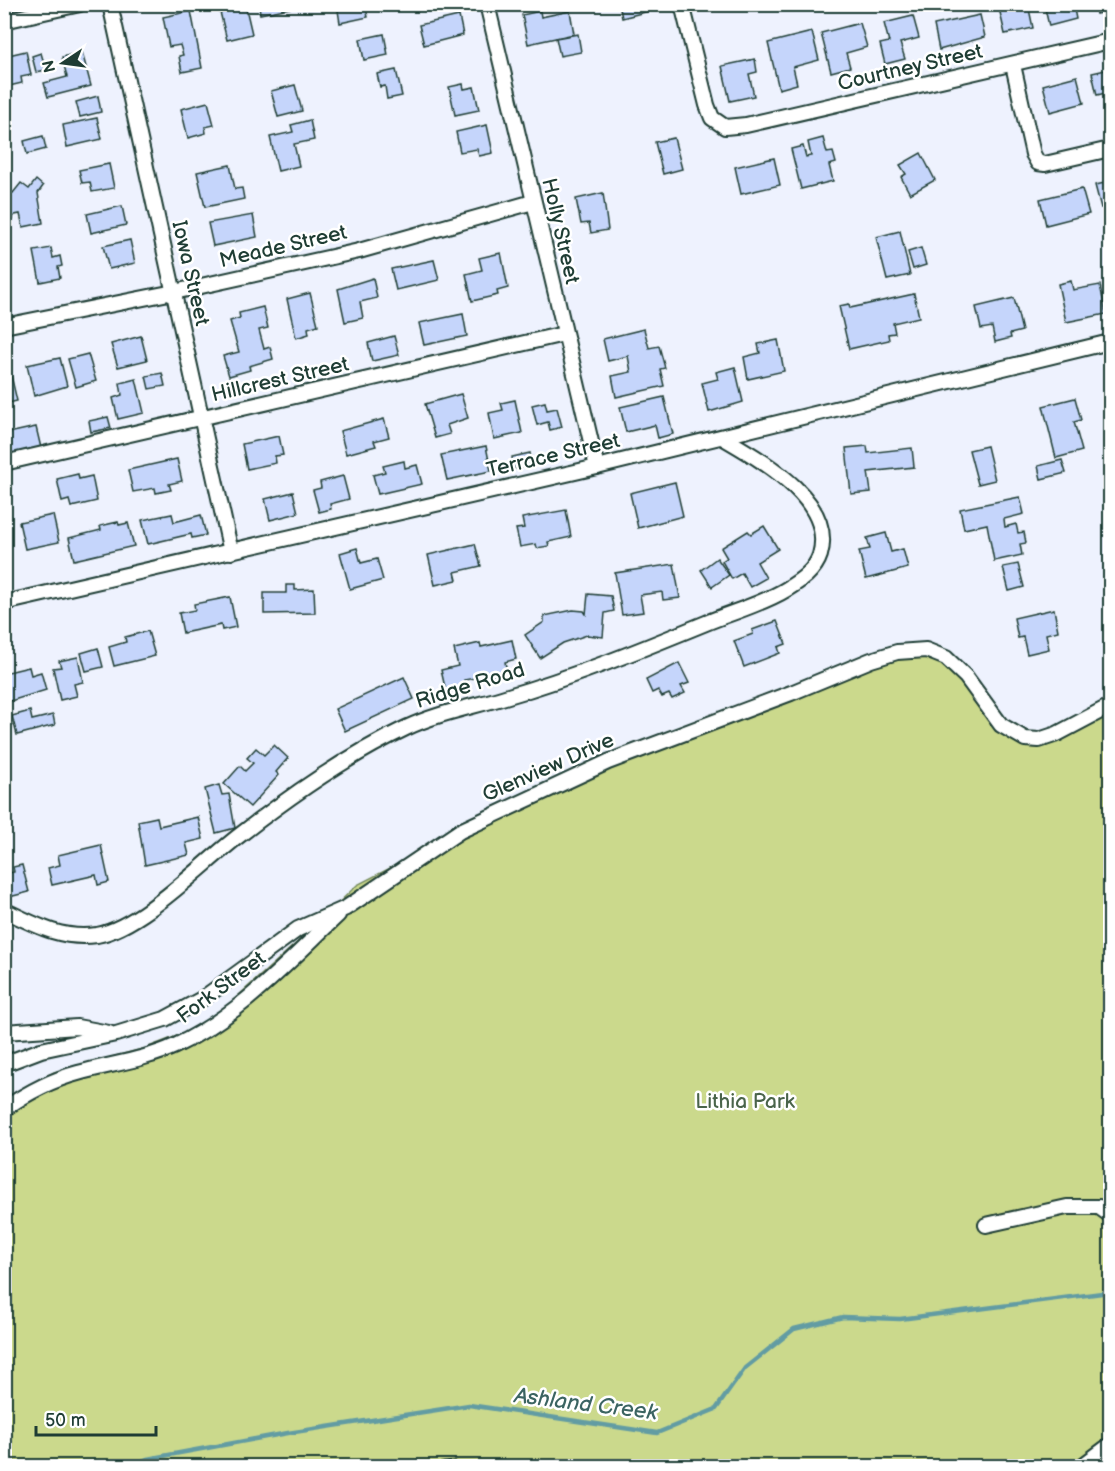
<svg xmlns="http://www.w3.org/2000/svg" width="1115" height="1471" font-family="'Balsamiq Sans',sans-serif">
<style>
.green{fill:#cbd98c;stroke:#758b60;stroke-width:1.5}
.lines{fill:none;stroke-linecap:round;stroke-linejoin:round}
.stream{stroke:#629ca3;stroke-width:4.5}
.building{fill:#c5d5fb;stroke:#1f3d34;stroke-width:1.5}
.minor-casing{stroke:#1f3d34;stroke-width:18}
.minor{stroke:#fff;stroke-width:14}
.labels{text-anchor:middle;stroke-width:5;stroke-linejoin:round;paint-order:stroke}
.street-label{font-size:21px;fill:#1f3d34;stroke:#fff}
.park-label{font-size:21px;fill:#4a644a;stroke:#fff}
.water-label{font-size:22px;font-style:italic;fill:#3b6462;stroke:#fff}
</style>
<rect width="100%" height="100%" fill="#eef2fe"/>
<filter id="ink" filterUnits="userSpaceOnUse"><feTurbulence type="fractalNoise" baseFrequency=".0167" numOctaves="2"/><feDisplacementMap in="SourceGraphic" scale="12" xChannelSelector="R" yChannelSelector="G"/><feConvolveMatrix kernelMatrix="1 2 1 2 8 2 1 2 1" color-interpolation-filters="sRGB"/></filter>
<g filter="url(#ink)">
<path class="green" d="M897,652l49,6 43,52 36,29 85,-33v739l-28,21h-1077v-368l49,-26 92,-24 39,-15 32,-18 86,-78 54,-52 142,-73z"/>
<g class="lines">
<path class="stream" d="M130,1466l17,-7 141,-26 181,-28 188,28 59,-24 29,-41 49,-39 49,-12 57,2 210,-27"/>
</g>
<g class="building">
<path d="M234,4h11l7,30 -25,6 -8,-32z"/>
<path d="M259,4h30l1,4 -30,6z"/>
<path d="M337,4h28l3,13 -28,6z"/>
<path d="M619,4h32l2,6 -31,8z"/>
<path d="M1017,4h11l5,24 -28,6 -6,-26z"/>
<path d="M1044,4h29l3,15 -27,7z"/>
<path d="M1094,4h16v7l-14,3z"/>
<path d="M191,11l11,57 -20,4 -3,-16 4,-1 -3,-10 -11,2 -6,-30z"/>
<path d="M540,11l1,6 29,-6 4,23 -46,10 -6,-29z"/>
<path d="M980,15l5,22 -46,13 -5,-25z"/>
<path d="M459,16l4,19 -39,10 -5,-20z"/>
<path d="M913,16l6,22 -19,5 5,16 -20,5 -5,-20 9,-2 -5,-19z"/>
<path d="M860,23l7,24 -21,6 4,14 -19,5 -10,-39z"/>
<path d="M812,32l7,28 -26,7 4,17 -18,5 -11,-46z"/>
<path d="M384,34l4,21 -24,5 -4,-21z"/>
<path d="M578,34l3,18 -21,4 -4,-18z"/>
<path d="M26,51l5,24 -10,2 1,6 -17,4 -1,-31z"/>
<path d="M82,52l9,34 -43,11 -4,-14 23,-6 -5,-20z"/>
<path d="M41,53l5,17 -10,2 -4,-16z"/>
<path d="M755,59l2,13 -8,2 5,22 -24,5 -8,-35z"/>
<path d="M1110,69v23l-13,3 -5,-22z"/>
<path d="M396,70l6,26 -15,3 -2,-13 -5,1 -3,-13z"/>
<path d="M1077,76l7,27 -34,9 -7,-27z"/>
<path d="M463,84l1,5 10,-2 5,23 -24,5 -6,-28z"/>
<path d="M295,85l7,26 -24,6 -7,-26z"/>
<path d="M98,96l3,16 -21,5 -4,-15z"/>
<path d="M208,102l6,23 -9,2 1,6 -18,5 -7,-29z"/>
<path d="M97,118l5,21 -35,8 -4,-22z"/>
<path d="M310,120l4,20 -20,4 5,22 -21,5 -8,-34 23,-5 -2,-7z"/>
<path d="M487,125l6,28 -14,3 -2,-7 -17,3 -4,-20z"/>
<path d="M43,136l3,13 -19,5 -3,-13z"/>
<path d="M674,138l8,31 -19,5 -8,-32z"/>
<path d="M823,138l4,15 6,-1 3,11 -7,2 4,16 -32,8 -10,-40 12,-3 3,11 5,-1 -3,-14z"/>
<path d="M921,153l14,27 -25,14 -9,-17 5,-3 -6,-9z"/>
<path d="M774,158l6,27 -39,9 -6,-27z"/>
<path d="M109,164l5,24 -22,4 -2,-10 -8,1 -3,-13z"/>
<path d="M230,165l5,24 7,-1 2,11 -39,8 -8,-35z"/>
<path d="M36,180l7,6 -5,7 5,30 -20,4 -3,-13 -5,1 -7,8 -4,-3v-33l9,6 8,-10 8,6z"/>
<path d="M1110,182v24l-9,2 -6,-23z"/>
<path d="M1082,189l7,25 -43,11 -6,-26z"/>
<path d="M603,193l5,37 -17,3 -2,-10 -8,1 -5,-25z"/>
<path d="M122,206l4,19 -35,8 -4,-19z"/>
<path d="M253,215l4,22 -44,9 -5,-23z"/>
<path d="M900,231l10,44 -23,5 -11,-43z"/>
<path d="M130,240l5,23 -26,6 -6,-23z"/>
<path d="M51,248l2,10 7,-2 2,10 -4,1 2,11 -20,4 -6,-31z"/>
<path d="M921,248l5,17 -13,4 -5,-17z"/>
<path d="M501,253l7,35 -11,3 1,4 -26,6 -6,-27 16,-4 -3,-12z"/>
<path d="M434,260l5,20 -43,10 -5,-21z"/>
<path d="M373,278l4,20 -17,4 3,16 -18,4 -7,-33z"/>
<path d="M1071,281l2,9 27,-5 6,29 -40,8 -8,-38z"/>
<path d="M310,293l8,32 -10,3 1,6 -13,4 -9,-39z"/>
<path d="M914,294l5,23 -26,6 2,10 -7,1 1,6 -40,9 -10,-43 10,-2 1,4z"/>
<path d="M1014,298l8,33 -12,3 1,4 -16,4 -3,-15 -11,2 -5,-22z"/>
<path d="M263,307l5,21 -9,2 5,19 6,-2 3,12 -24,7 1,4 -21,6 -6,-20 16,-4 -9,-31 10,-3 -1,-5z"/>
<path d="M463,314l4,22 -43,9 -5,-22z"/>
<path d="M644,329l5,19 10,-2 6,22 -5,1 4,17 -48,11 -4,-21 19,-4 -3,-16 -20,5 -5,-22z"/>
<path d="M141,336l6,24 -29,7 -7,-23z"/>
<path d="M394,336l5,19 -27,6 -4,-18z"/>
<path d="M778,340l6,31 -36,8 -4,-22 16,-4 -2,-9z"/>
<path d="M88,354l8,27 -20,6 -8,-28z"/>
<path d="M60,358l7,28 -33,10 -7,-31z"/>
<path d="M735,367l8,35 -34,10 -7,-29 16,-4 -2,-7z"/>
<path d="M10,371l7,30 -13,3v-32z"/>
<path d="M162,373l3,13 -16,3 -3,-13z"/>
<path d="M136,379l8,34 -26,6 -5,-21 9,-3 -2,-12z"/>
<path d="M461,394l7,24 -21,7 3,9 -15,4 -10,-34z"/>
<path d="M664,397l9,37 -15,4 -3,-13 -29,7 -6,-25z"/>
<path d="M1075,398l6,22 -7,2 8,29 -26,7 -13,-52z"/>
<path d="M515,400l7,33 -28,6 -5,-26 14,-3 -2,-7z"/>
<path d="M545,402l2,8 10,-2 5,19 -12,3 -2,-8 -11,3 -5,-20z"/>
<path d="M108,417l3,11 -20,4 -2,-11z"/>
<path d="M384,419l5,18 -15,4 2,5 -30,8 -6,-23z"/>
<path d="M36,427l5,21 -37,8v-22z"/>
<path d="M279,436l4,19 -8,1 1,7 -29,6 -5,-25z"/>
<path d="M486,446l5,25 -44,9 -6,-25z"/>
<path d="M867,446l1,7 44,-5 2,19 -46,5 3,20 -20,2 -5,-46z"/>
<path d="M987,446l8,34 -17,4 -9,-34z"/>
<path d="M530,453l2,13 -18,3 -2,-12z"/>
<path d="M177,459l5,22 -13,3 2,6 -15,3 -1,-5 -22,4 -5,-22z"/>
<path d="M1062,460l4,13 -25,6 -3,-13z"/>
<path d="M404,461l1,7 12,-3 5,19 -44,10 -5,-19 12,-3 -2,-6z"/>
<path d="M78,474l1,5 13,-3 5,25 -26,6 -2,-7 -7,2 -5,-23z"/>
<path d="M343,476l6,23 -19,5 1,5 -12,3 -6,-22 8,-2 -1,-6z"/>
<path d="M675,482l8,34 -45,12 -8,-35z"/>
<path d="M293,492l5,21 -28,7 -5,-21z"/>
<path d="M1020,497l4,17 -20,5 1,8 11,-3 2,9 6,-1 2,11 -6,1 2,11 -28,6 -7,-37 -23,5 -4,-20z"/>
<path d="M566,510l5,27 -23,5 1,4 -12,2 -1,-4 -16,3 -4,-18 8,-1 -2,-10z"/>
<path d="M172,514l2,8 27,-7 5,20 -14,3 -1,-4 -43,10 -6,-24z"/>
<path d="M53,515l6,27 -34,7 -6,-27z"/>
<path d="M118,522l1,3 9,-2 6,23 -60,14 -5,-22 32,-8 -1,-4z"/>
<path d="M764,526l14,23 -21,13 9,16 -16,9 -8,-14 -10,6 -10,-18 5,-3 -6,-10 27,-17 3,3z"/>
<path d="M886,533l5,19 12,-3 5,19 -42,11 -7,-28 11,-2 -3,-11z"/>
<path d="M475,544l6,22 -26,6 2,8 -22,5 -7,-30z"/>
<path d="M357,548l4,15 16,-4 6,21 -33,9 -10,-36z"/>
<path d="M717,558l12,17 -17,12 -11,-17z"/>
<path d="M674,564l6,34 -17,2 -1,-8 -22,3 3,17 -21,3 -7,-42z"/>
<path d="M1018,564l6,23 -15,4 -6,-24z"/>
<path d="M286,585h9v5l19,-1 1,24 -51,1v-21h22z"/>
<path d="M588,594l23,2 3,15 -9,2 -2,24 -16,-2 -24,8 -23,15 -15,-23 19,-13v-6l29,-6 11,1 2,3z"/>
<path d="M230,597l6,30 -14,3 -1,-5 -38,8 -4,-20 16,-3 -1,-6z"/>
<path d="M1054,609l4,22 -12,3 3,15 -22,5 -4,-17 -5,1 -4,-20z"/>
<path d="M777,621l9,23 -8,3 2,6 -36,14 -10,-26 19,-7 -1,-4z"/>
<path d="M148,631l7,25 -41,10 -5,-19 17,-5 -1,-5z"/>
<path d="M512,640l4,19 -11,3 2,10 -43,8 2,8 -20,4 -5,-22 17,-4 -4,-17 26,-6 1,4z"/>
<path d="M98,648l5,19 -17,4 -5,-18z"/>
<path d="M78,657l5,25 -9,2 3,12 -17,4 -7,-32 8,-1 -2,-6z"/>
<path d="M679,663l10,20 -8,3 4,7 -13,6 -3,-5 -7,3 -4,-7 -6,3 -6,-13z"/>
<path d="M29,667l2,8 10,-3 5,18 -42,13v-30z"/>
<path d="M404,677l10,22 -69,32 -10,-22z"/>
<path d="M30,711l2,9 21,-5 2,10 -38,10 -5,-19z"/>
<path d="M274,745l14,13 -12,14 3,3 -29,32 -26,-23 16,-18 5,5 8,-8 -6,-5 9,-10 8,7z"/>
<path d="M219,785l3,10 7,-1 6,34 -19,5 -11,-44z"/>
<path d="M157,817l2,9 39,-9 5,22 -17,4 3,12 -44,10 -7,-44z"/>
<path d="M101,845l8,37 -11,3 -2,-10 -44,10 -4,-17 12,-3 -2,-10z"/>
<path d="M22,865l7,27 -20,5 -5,-23 10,-2 -1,-5z"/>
<path d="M455,1461v5h-38v-1z"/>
</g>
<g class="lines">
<g class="minor-casing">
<g id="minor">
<path d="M110,4l121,548"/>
<path d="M487,4l110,463"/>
<path d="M682,4l25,101 5,13 13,9 21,-2 364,-84"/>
<path d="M4,21l76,-17"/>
<path d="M1013,65l20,89 5,9 7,1 65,-15"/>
<path d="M4,326l170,-34 185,-41 174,-49"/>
<path d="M4,463l560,-129"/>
<path d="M4,603l593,-136 513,-125"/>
<path d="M4,910c31,15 58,30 93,25 45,-8 106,-72 143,-100 50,-39 109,-80 166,-107 32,-15 66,-21 99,-31 69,-20 135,-47 201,-74 26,-11 57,-19 81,-34 13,-8 28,-18 33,-34 16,-55 -61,-96 -98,-118"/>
<path d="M4,1032l73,-5 32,6"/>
<path d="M4,1064l37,-14 75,-16 49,-15 37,-20 96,-70 48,-21 114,-77 148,-69 183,-69 80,-33 26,-8 29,-2 20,8 20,19 35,48 24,14 14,1 18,-6 53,-28"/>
<path d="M4,1109c23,-16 47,-29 74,-36 32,-9 67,-13 97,-27 63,-29 113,-84 163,-131"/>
<path d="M986,1225l81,-18h32l11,8"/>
<path d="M1082,1466l28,-21"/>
</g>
</g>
<use href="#minor" class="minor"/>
</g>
</g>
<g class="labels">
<g class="street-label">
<text transform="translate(910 67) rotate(-13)" y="7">Courtney Street</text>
<text transform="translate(561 231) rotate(77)" y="7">Holly Street</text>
<text transform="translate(283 246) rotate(-13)" y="7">Meade Street</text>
<text transform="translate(191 273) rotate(77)" y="7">Iowa Street</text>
<text transform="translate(280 379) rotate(-13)" y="7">Hillcrest Street</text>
<text transform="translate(553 455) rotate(-13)" y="7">Terrace Street</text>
<text transform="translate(470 685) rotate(-17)" y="7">Ridge Road</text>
<text transform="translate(548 767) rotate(-24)" y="7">Glenview Drive</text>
<text transform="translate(221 987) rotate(-37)" y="7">Fork Street</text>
</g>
<g class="park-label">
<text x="745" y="1108">Lithia Park</text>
</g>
<g class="water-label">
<text transform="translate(586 1403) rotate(7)" y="8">Ashland Creek</text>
</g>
</g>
<rect width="1115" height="1471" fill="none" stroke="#fff" stroke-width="24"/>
<rect x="12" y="12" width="1091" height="1447" fill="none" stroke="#1f3d34" stroke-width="2" filter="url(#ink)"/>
<g transform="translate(63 63) rotate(257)" stroke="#ffffff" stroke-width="4.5" paint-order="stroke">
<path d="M0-4.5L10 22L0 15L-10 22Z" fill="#1f3d34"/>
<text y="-9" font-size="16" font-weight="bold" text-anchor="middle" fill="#1f3d34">N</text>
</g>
<path d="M36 1426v9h120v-9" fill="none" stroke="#1f3d34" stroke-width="3"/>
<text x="45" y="1426" font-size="18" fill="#1f3d34" stroke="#ffffff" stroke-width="4.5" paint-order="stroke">50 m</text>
</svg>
